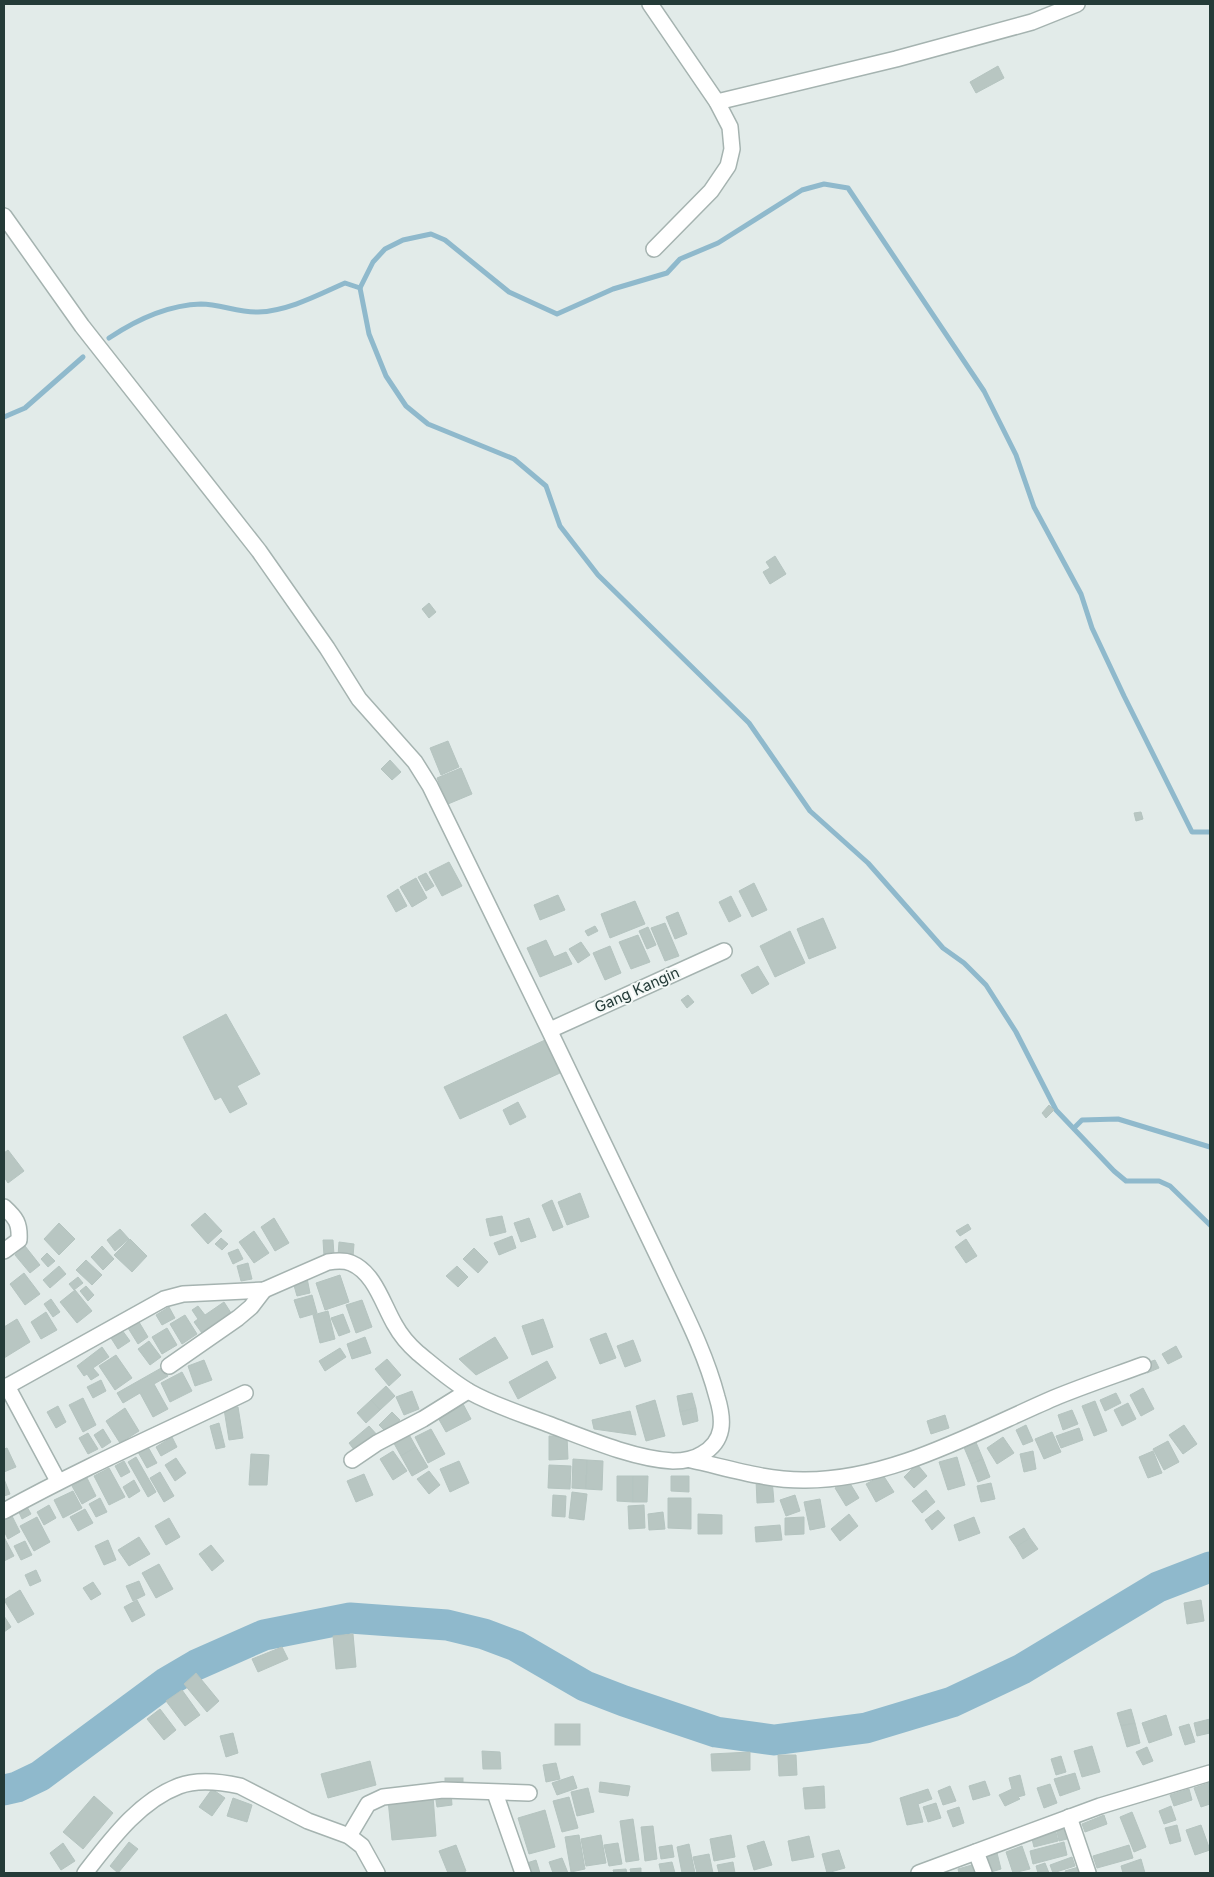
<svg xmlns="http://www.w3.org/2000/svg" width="1214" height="1877" font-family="Inter,sans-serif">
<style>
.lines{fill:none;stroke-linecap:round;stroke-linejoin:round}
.stream{stroke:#8fb9cc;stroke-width:5}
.river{stroke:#8fb9cc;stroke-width:31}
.building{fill:#b8c6c2;stroke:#b5c4c0}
.minor-casing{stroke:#a5b3b0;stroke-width:18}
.tertiary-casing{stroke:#a5b3b0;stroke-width:18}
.minor{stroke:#fff;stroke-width:15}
.tertiary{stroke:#fff;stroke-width:15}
.labels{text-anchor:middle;stroke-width:4;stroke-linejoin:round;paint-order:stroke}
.street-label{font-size:15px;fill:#243b38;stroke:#f3f8f6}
</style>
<rect width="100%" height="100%" fill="#e2ebe9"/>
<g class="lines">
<g class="stream">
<path d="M360,288l13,-26 12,-13 18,-9 28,-6 14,6 64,52 48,22 56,-25 54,-16 13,-14 38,-16 84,-53 22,-6 24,4 136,203 32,64 18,52 47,87 11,34 32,68 68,136h18"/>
<path d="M109,338c27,-18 59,-33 92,-34 19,0 38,9 57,8 30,-1 60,-17 87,-29l15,5 9,46 17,42 20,30 22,18 86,35 32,27 14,40 38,49 151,148 61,88 58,52 75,85 21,15 22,22 30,47 40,78 58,61 12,10h33l11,5 40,39"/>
<path d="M4,417l21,-9 58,-51"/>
<path d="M1074,1128l8,-8 36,-1 92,28"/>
</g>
<path class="river" d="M4,1790l13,-3 23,-11 127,-94 29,-17 68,-30 86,-17 97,7 37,9 32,12 69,40 39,15 92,31 58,8 92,-12 86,-26 70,-33 136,-82 52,-20"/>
</g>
<g class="building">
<path d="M998,66l6,12 -28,15 -6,-11z"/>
<path d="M775,556l11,18 -16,10 -7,-12 7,-4 -4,-6z"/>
<path d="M429,603l7,9 -7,6 -7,-9z"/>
<path d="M448,741l11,26 -18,8 -11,-27z"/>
<path d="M390,760l11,12 -9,8 -11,-11z"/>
<path d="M461,768l11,26 -24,10 -11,-26z"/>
<path d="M1141,812l2,7 -7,2 -2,-8z"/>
<path d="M449,862l13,24 -20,10 -13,-24z"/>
<path d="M426,873l8,13 -8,5 -8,-14z"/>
<path d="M416,878l11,20 -15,9 -12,-20z"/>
<path d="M754,883l13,27 -15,7 -13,-26z"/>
<path d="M398,889l9,17 -11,6 -9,-16z"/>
<path d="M558,895l7,15 -25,10 -6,-15z"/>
<path d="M731,896l10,20 -12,6 -10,-20z"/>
<path d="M635,901l10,23 -35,14 -9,-24z"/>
<path d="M678,912l9,22 -12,5 -9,-22z"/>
<path d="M823,918l13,30 -27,11 -12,-30z"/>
<path d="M665,923l14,33 -14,5 -14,-33z"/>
<path d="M595,926l3,5 -10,5 -3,-5z"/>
<path d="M648,927l8,18 -9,4 -8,-18z"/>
<path d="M790,931l15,32 -30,14 -15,-31z"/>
<path d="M638,935l12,27 -19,7 -12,-27z"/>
<path d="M546,940l8,17 12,-5 6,12 -32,13 -13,-29z"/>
<path d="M581,942l9,13 -12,8 -9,-14z"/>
<path d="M610,946l11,27 -16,7 -12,-27z"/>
<path d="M758,966l11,18 -17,10 -11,-19z"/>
<path d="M688,995l6,7 -7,6 -6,-8z"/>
<path d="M226,1014l34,60 -23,12 10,18 -17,9 -9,-16 -6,3 -32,-63z"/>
<path d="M545,1040l15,33 -100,46 -16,-32z"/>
<path d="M518,1102l8,15 -16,8 -7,-15z"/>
<path d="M1049,1105l5,5 -8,8 -4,-5z"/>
<path d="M8,1150l16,21 -16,12 -4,-6v-24z"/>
<path d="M580,1193l9,24 -22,8 -9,-23z"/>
<path d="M552,1200l11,27 -10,4 -11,-26z"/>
<path d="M205,1213l17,18 -14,13 -17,-19z"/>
<path d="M502,1216l4,16 -16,4 -4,-17z"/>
<path d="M274,1218l15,25 -14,8 -14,-24z"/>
<path d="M529,1218l7,19 -15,5 -7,-19z"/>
<path d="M59,1223l16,16 -16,16 -15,-16z"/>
<path d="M968,1224l3,5 -11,7 -4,-5z"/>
<path d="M120,1229l9,10 -14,12 -8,-11z"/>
<path d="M254,1231l15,22 -15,10 -15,-21z"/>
<path d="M512,1236l4,12 -17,7 -5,-12z"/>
<path d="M221,1238l7,6 -6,6 -7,-6z"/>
<path d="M130,1239l17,17 -15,16 -18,-17z"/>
<path d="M966,1239l11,17 -11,7 -11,-16z"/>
<path d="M323,1240h10l1,15 -10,1z"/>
<path d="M339,1242l15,2 -1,13 -15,-1z"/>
<path d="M25,1246l15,19 -10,8 -15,-18z"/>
<path d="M102,1246l12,13 -11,11 -12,-13z"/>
<path d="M474,1248l14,14 -10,11 -15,-14z"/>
<path d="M238,1249l5,10 -10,5 -5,-11z"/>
<path d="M47,1253l8,8 -7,6 -7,-8z"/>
<path d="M86,1260l16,15 -10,10 -16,-15z"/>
<path d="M248,1263l4,16 -11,2 -4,-15z"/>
<path d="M59,1266l7,8 -16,14 -7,-8z"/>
<path d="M457,1266l11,11 -10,10 -12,-11z"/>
<path d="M24,1273l16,21 -15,11 -15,-21z"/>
<path d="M340,1275l9,27 -24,8 -9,-27z"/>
<path d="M78,1277l5,6 -9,7 -5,-6z"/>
<path d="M307,1278l3,15 -13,3 -4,-14z"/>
<path d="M86,1286l8,9 -6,6 -8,-10z"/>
<path d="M75,1290l17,21 -15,12 -17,-21z"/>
<path d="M312,1295l5,18 -17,5 -6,-18z"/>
<path d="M51,1299l9,13 -7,5 -9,-13z"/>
<path d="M362,1300l10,27 -16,6 -10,-28z"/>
<path d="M224,1302l9,14 -29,20 -10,-14 4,-3 -6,-9 6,-4 7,9z"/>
<path d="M169,1307l6,11 -13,7 -6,-10z"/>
<path d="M328,1311l7,28 -15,4 -7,-28z"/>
<path d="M46,1312l11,18 -16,9 -10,-17z"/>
<path d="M343,1314l7,18 -11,4 -8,-18z"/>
<path d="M185,1315l12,19 -15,10 -12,-20z"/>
<path d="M17,1319l13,23 -26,16v-31z"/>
<path d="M543,1319l10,28 -21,8 -10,-29z"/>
<path d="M139,1322l9,15 -10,7 -10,-16z"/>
<path d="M167,1328l10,17 -15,9 -10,-17z"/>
<path d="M122,1330l8,11 -12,8 -7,-11z"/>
<path d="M606,1333l10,25 -16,6 -10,-25z"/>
<path d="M365,1337l6,16 -19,6 -5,-15z"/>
<path d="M495,1337l13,21 -32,17 -17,-16z"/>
<path d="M633,1340l8,21 -16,6 -8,-21z"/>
<path d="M149,1341l12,16 -11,8 -12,-16z"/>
<path d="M1176,1346l6,11 -14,7 -6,-10z"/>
<path d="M102,1347l7,10 -16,11 6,7 -8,5 -4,-6 -3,2 -7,-10z"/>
<path d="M340,1348l6,9 -21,14 -6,-10z"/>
<path d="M116,1355l16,23 -17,12 -16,-24z"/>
<path d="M387,1359l14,16 -12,11 -14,-17z"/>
<path d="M204,1360l8,20 -17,6 -7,-20z"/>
<path d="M1155,1360l4,8 -12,5 -4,-9z"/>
<path d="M547,1361l9,17 -38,21 -9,-17z"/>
<path d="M163,1367l5,9 -14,8 14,25 -15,8 -13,-24 -17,10 -6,-10z"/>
<path d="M182,1372l10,19 -22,11 -9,-19z"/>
<path d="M101,1380l5,11 -13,7 -6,-11z"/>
<path d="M386,1386l9,10 -15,14 -9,-10z"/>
<path d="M1143,1388l11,21 -13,7 -11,-21z"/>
<path d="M412,1391l7,18 -15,6 -8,-18z"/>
<path d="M692,1393l4,15 -16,4 -3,-16z"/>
<path d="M1116,1393l5,10 -16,8 -5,-11z"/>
<path d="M83,1398l13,27 -13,7 -14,-27z"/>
<path d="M371,1400l9,10 -14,13 -9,-10z"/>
<path d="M655,1400l10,36 -19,5 -10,-35z"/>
<path d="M1095,1401l12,30 -13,5 -12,-30z"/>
<path d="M462,1402l9,17 -25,13 -9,-16z"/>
<path d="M1128,1403l8,16 -14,7 -8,-16z"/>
<path d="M58,1406l8,16 -10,6 -9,-16z"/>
<path d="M238,1407l5,31 -14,2 -5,-31z"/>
<path d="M125,1408l14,23 -19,12 -14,-22z"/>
<path d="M696,1408l2,13 -15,4 -3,-13z"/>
<path d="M1072,1410l6,14 -15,6 -5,-15z"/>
<path d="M630,1411l6,24 -42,-6 -2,-9z"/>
<path d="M392,1412l8,8 -13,13 -8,-8z"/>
<path d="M945,1415l4,13 -18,6 -4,-13z"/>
<path d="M219,1423l6,24 -9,2 -6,-23z"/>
<path d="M1026,1425l7,16 -10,4 -7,-15z"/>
<path d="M1184,1425l13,19 -14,10 -14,-19z"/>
<path d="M369,1426l10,11 -21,18 -9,-12z"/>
<path d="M1079,1428l4,12 -22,8 -5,-12z"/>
<path d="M103,1429l8,13 -9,6 -8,-13z"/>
<path d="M406,1429l10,18 -15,9 -10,-18z"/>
<path d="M431,1429l14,25 -17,9 -13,-26z"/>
<path d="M1052,1432l9,20 -17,7 -9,-20z"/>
<path d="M88,1433l10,16 -10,5 -9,-16z"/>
<path d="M549,1436h18l1,23 -19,1z"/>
<path d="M172,1437l5,10 -16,9 -5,-9z"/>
<path d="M1003,1437l11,16 -17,11 -10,-16z"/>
<path d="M975,1440l8,19 -12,5 -8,-19z"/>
<path d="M1168,1441l11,21 -15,8 -11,-21z"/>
<path d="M148,1447l9,16 -10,5 -9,-16z"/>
<path d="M416,1447l12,20 -16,9 -11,-20z"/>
<path d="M7,1448l9,19 -12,5v-23z"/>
<path d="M393,1451l14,20 -14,9 -13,-21z"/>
<path d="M1033,1451l3,18 -12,3 -4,-18z"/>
<path d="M1153,1451l9,22 -14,5 -9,-21z"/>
<path d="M251,1454l18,1 -2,30h-18z"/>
<path d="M136,1457l20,35 -8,5 -20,-35z"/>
<path d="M957,1457l8,28 -17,5 -9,-28z"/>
<path d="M176,1458l10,15 -11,8 -10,-16z"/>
<path d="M573,1459l14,1 -1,29 -14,-1z"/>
<path d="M983,1459l7,18 -12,5 -7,-18z"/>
<path d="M587,1460l16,1 -1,29 -16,-1z"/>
<path d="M124,1461l6,11 -9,5 -6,-11z"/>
<path d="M459,1461l10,22 -19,9 -10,-23z"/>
<path d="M917,1464l10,12 -13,12 -10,-11z"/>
<path d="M549,1465l22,1 -1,23 -22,-1z"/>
<path d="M109,1468l16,29 -16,8 -15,-29z"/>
<path d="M429,1471l11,14 -11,9 -12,-15z"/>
<path d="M160,1472l14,24 -10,6 -14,-24z"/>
<path d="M364,1474l9,21 -17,7 -9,-21z"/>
<path d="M883,1475l11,17 -18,10 -10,-18z"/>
<path d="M617,1476h16v26l-16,-1z"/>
<path d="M633,1476h15l-1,26h-14z"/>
<path d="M671,1476h18v16l-18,-1z"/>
<path d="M87,1478l9,18 -14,8 -10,-18z"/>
<path d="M4,1479l6,15 -6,2z"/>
<path d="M772,1479l2,23 -17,1 -1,-23z"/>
<path d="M134,1480l6,11 -11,7 -6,-11z"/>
<path d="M848,1480l11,18 -13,8 -11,-18z"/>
<path d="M991,1483l4,16 -14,3 -4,-16z"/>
<path d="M926,1490l9,12 -13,11 -10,-12z"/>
<path d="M73,1491l9,17 -19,10 -9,-18z"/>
<path d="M572,1492l15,2 -3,26 -15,-2z"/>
<path d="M553,1495l13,1 -1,21 -13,-1z"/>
<path d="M795,1495l5,16 -14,5 -6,-16z"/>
<path d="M100,1498l7,14 -11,5 -7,-13z"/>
<path d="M668,1498h23v31l-23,-1z"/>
<path d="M820,1499l5,28 -15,3 -6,-28z"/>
<path d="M26,1505l5,9 -9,5 -4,-9z"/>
<path d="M49,1505l7,13 -12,7 -7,-13z"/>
<path d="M644,1505l1,23 -16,1 -1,-23z"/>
<path d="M85,1509l8,14 -15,8 -8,-14z"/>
<path d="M938,1510l7,8 -13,12 -7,-10z"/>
<path d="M663,1512l2,17 -16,1 -1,-16z"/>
<path d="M698,1514l24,1v19h-24z"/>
<path d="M849,1514l9,12 -18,15 -9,-12z"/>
<path d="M12,1516l8,16 -12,7 -4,-8v-10z"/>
<path d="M37,1517l13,25 -16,9 -14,-25z"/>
<path d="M804,1517v17l-19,1v-17z"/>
<path d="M974,1517l6,16 -21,8 -5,-16z"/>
<path d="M169,1518l11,19 -14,8 -11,-19z"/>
<path d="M780,1525l2,15 -26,2 -1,-15z"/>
<path d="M1024,1528l6,10 -14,9 -7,-10z"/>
<path d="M4,1537l10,19 -10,5z"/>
<path d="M139,1537l11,17 -21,12 -11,-16z"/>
<path d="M1030,1538l8,11 -15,10 -7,-12z"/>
<path d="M108,1540l8,20 -12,5 -9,-19z"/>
<path d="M25,1541l7,14 -11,5 -7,-14z"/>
<path d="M211,1545l13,16 -12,10 -13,-17z"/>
<path d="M159,1564l14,25 -17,9 -14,-25z"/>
<path d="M36,1570l5,11 -11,5 -5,-11z"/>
<path d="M139,1581l6,14 -12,6 -7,-15z"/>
<path d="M93,1582l8,12 -10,6 -8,-12z"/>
<path d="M20,1590l14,24 -16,9 -14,-23z"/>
<path d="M137,1600l8,15 -13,7 -8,-15z"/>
<path d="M1201,1600l3,21 -17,3 -3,-21z"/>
<path d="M4,1616l7,11 -7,5z"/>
<path d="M353,1634l3,33 -20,2 -3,-33z"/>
<path d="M282,1647l6,12 -30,13 -6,-13z"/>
<path d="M196,1673l23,28 -12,11 -23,-28z"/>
<path d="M182,1690l18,25 -15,11 -19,-25z"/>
<path d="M160,1709l16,21 -12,10 -17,-21z"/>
<path d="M1131,1709l4,14 -14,3 -4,-13z"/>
<path d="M1166,1715l6,20 -23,8 -7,-20z"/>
<path d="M1210,1719v14l-13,3 -3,-13z"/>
<path d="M1135,1723l5,20 -13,4 -6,-21z"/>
<rect x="555" y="1724" width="25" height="21"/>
<path d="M1189,1724l6,18 -10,3 -6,-18z"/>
<path d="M233,1733l5,20 -12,4 -6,-21z"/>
<path d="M1092,1746l8,26 -18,5 -8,-26z"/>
<path d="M1147,1747l6,14 -10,4 -7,-13z"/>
<path d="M482,1751l18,1 1,17h-18z"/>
<path d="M750,1752v18l-38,1 -1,-17z"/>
<path d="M778,1755h18l1,20 -18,1z"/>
<path d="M1061,1756l5,16 -10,3 -5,-16z"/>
<path d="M370,1761l6,24 -48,13 -7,-24z"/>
<path d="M556,1763l4,16 -14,3 -3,-17z"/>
<path d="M1075,1773l5,16 -20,7 -6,-17z"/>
<path d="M1020,1775l5,20 -7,2 2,2 -15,7 -6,-11 13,-6 -3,-11z"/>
<path d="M573,1776l4,12 -20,7 -5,-12z"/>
<rect x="445" y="1778" width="18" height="12"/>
<path d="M985,1781l5,14 -17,5 -4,-14z"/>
<path d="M600,1782l30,4 -2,10 -29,-4z"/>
<path d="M1209,1783l1,21 -9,3 -7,-19z"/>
<path d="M1050,1784l7,19 -13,5 -7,-20z"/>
<path d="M824,1786l1,22 -20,1 -2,-21z"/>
<path d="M950,1786l6,15 -13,4 -5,-14z"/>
<path d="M588,1788l6,24 -17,4 -6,-24z"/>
<path d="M212,1789l13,9 -13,18 -13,-9z"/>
<path d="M928,1789l4,10 -14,5 5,18 -16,3 -7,-27z"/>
<path d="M1189,1789l3,11 -18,6 -4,-11z"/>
<path d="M451,1792l1,13 -15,2 -2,-13z"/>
<path d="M94,1796l19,17 -30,36 -20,-17z"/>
<path d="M433,1796l3,40 -44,4 -4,-40z"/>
<path d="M569,1797l9,31 -16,4 -9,-31z"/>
<path d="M233,1798l19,7 -5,17 -20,-6z"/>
<path d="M936,1803l5,15 -13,4 -5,-15z"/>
<path d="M1171,1806l5,14 -12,4 -5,-13z"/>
<path d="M959,1807l5,16 -11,4 -6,-16z"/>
<path d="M545,1810l10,37 -26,7 -11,-36z"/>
<path d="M1132,1812l14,35 -12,5 -14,-35z"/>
<path d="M1104,1815l3,9 -22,8 -3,-8z"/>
<path d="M633,1819l6,41 -13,2 -6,-41z"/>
<path d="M1071,1824l4,13 -16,4 -3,-14z"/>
<path d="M1177,1825l4,16 -11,3 -5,-16z"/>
<path d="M1201,1825l9,25 -15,5 -9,-25z"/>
<path d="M653,1826l4,33 -12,2 -4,-34z"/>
<path d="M1055,1828l3,13 -24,6 -3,-12z"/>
<path d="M579,1835l6,34 -14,3 -6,-35z"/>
<path d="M601,1835l5,28 -20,3 -5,-27z"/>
<path d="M731,1835l4,22 -21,4 -4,-22z"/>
<path d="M809,1836l5,21 -22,4 -4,-20z"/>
<path d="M764,1841l8,24 -18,5 -7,-24z"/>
<path d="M129,1842l9,7 -20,24 -8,-7z"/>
<path d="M1064,1842l3,13 -34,9 -3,-13z"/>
<path d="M63,1843l12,18 -14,9 -11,-17z"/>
<path d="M618,1843l4,21 -13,2 -5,-21z"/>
<path d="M689,1844l6,29h-13l-5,-26z"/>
<path d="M456,1845l10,26 -6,2h-12l-9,-22z"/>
<path d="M672,1845l2,12 -13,2 -2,-12z"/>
<path d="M1129,1845l4,13 -36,10 -4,-12z"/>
<path d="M1022,1846l8,23 -17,4 -7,-21z"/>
<path d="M839,1850l6,18 -18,5 -5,-19z"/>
<path d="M997,1853l4,16 -10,3 -4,-16z"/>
<path d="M709,1854l4,19h-16l-4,-16z"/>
<path d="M1072,1857l3,9 -22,7 -3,-8z"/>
<path d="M562,1858l6,15h-15l-4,-11z"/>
<path d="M1141,1859l4,14h-22l-2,-7z"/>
<path d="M536,1860l4,13h-16l-3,-8z"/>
<path d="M672,1862l3,11h-14l-2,-9z"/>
<path d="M733,1862l2,11h-16l-2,-8z"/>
<path d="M1045,1863l4,10h-11l-2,-7z"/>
<path d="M972,1865l2,8h-15l-1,-4z"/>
<path d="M1082,1866l3,7h-19l-1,-2z"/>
<path d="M641,1868v5h-10l-1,-4z"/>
<path d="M626,1869l1,4h-13l-1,-3z"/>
</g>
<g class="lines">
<g class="minor-casing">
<g id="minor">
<path d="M650,4l67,98 13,25 2,22 -4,17 -17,25 -57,58"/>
<path d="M717,102l179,-43 136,-37 45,-18"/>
<path d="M4,216l78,110 177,225 68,97 32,51 56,63 15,24c78,159 156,319 232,479 20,43 43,86 55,132 7,23 8,44 -15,57 -9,6 -18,7 -29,7 -39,-2 -88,-23 -125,-37 -26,-10 -53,-18 -78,-32 -18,-10 -36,-26 -52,-39 -9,-8 -17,-17 -23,-28 -12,-20 -20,-52 -44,-62 -7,-3 -16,-2 -23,-1l-64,28 -81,4 -19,5 -160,89"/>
<path d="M550,1030l174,-79"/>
<path d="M4,1207c12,11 16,16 15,33l-15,11"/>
<path d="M169,1366l69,-48 13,-11 13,-17"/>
<path d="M7,1386l51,95"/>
<path d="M352,1460l25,-17 46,-24 45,-28"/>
<path d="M691,1460c37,8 74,20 112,20 87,1 172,-48 251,-82 29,-12 59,-22 89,-33"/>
<path d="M4,1511c78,-43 160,-79 241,-118"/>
<path d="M495,1793l28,80"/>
<path d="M1069,1817l19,56"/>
<path d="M349,1836l19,-32 15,-7 60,-7 86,3"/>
<path d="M976,1852l8,21"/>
</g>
</g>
<g class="tertiary-casing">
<g id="tertiary">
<path d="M85,1873c25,-32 54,-72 94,-87 18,-7 43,-4 61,0l68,35 41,15 13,10 15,27"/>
<path d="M919,1873l181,-67 110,-33"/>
</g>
</g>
<use href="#minor" class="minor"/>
<use href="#tertiary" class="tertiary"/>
</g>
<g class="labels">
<g class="street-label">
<text transform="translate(637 990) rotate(-24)" y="5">Gang Kangin</text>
</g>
</g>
<rect width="1214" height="1877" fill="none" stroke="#243b38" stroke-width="10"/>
</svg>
